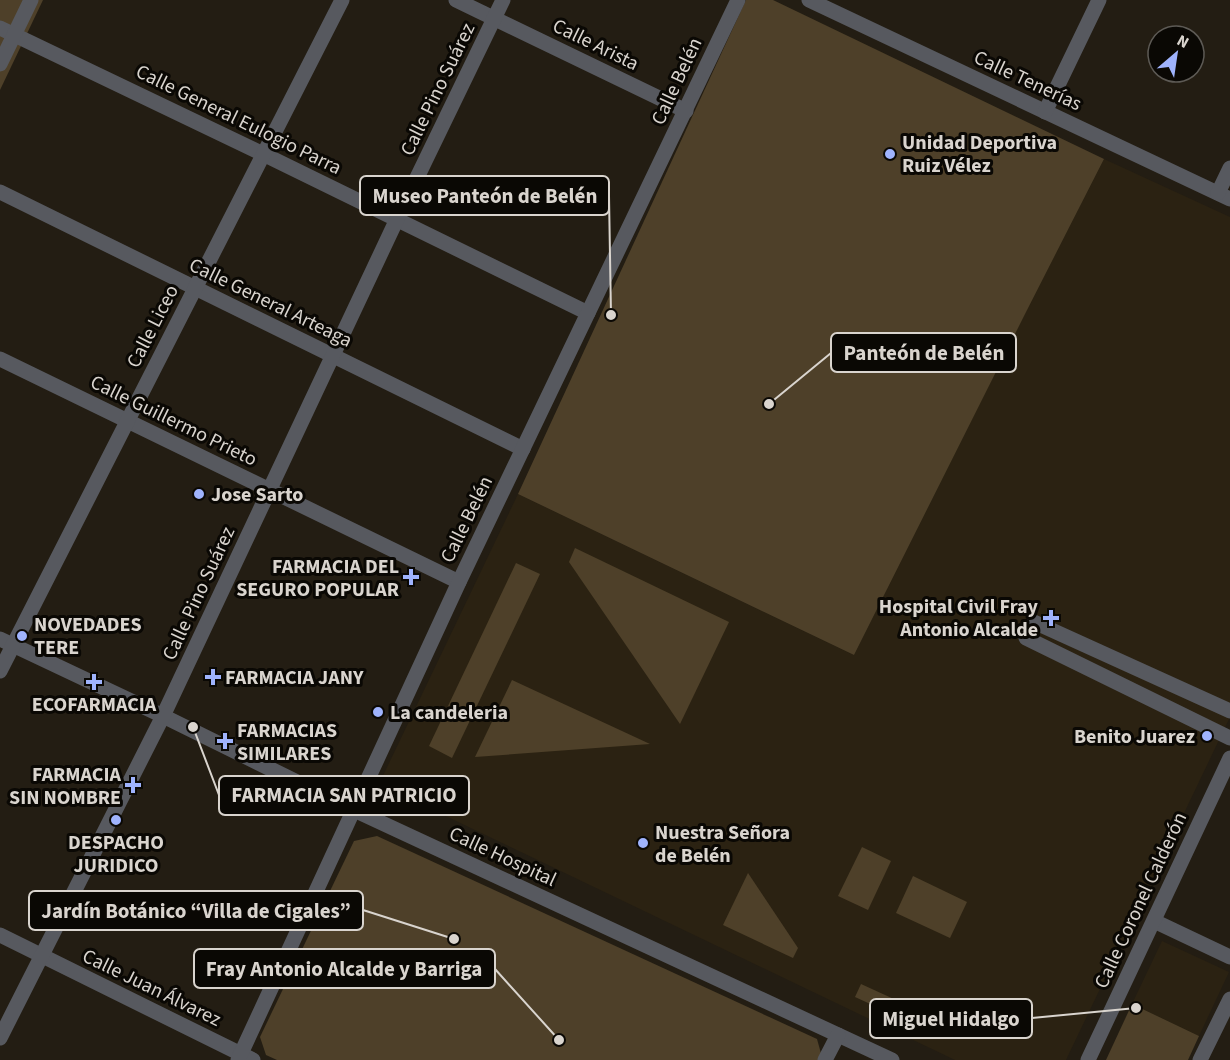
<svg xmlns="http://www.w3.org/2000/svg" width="1230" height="1060" font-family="'Source Sans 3',sans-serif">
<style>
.built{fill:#2b2212}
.green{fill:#4e4029}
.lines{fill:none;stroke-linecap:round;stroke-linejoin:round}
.street{stroke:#57595f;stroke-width:15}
.poi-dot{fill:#9fb3fd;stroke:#0a0804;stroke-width:2}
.labels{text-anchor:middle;stroke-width:6;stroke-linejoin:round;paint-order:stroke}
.street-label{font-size:20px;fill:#d9d4ce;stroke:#0a0804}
.poi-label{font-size:20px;font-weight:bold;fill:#d9d4ce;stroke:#0a0804;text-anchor:start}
.leader{fill:none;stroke:#d9d4ce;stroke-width:2}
.callout-dot{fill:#d9d4ce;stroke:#0a0804;stroke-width:2}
.callout{fill:#0a0804;stroke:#d9d4ce;stroke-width:2}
.callout-label{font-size:21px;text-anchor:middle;font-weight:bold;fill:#d9d4ce}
</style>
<rect width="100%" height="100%" fill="#231d13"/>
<g class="built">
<path d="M1104,159l126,58v500l-164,343h-111l-576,-276 139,-290 336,161 171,-342z"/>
<path d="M1162,941l67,31 -30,64 -67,-32z"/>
</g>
<g class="green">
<path d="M0,0h43l-43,90z"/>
<path d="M746,0h27l331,159 -79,155 -171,341 -336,-161z"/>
<path d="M575,548l154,74 -49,102 -111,-162z"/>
<path d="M516,563l24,11 -88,184 -23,-12z"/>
<path d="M512,680l138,64 -175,13z"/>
<path d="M377,836l440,203 5,18 -1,3h-544l-11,-5 -6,-18 94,-196z"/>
<path d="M862,847l29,14 -23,49 -30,-14z"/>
<path d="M748,873l50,75 -5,10 -70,-33z"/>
<path d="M913,876l54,26 -17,36 -54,-25z"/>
<path d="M861,984l35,16 -6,13 -35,-16z"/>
<path d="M1132,1004l67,32 -11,24h-82z"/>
</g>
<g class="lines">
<g class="street">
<path d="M456,0l230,111"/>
<path d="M809,0l421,199"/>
<path d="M0,28l263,126 325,159"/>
<path d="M0,64l31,-64"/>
<path d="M1045,112l54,-112"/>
<path d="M0,192l523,257"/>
<path d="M1218,193l12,-25"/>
<path d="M0,359l459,223"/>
<path d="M0,639l163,77 191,94 538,250"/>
<path d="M0,671l342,-671"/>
<path d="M1230,711l-196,-89 -8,16 204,100"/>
<path d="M1154,921l76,36"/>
<path d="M0,935l253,125"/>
<path d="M0,1038l163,-322 234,-497 106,-219"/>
<path d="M238,1060l221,-478 279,-582"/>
<path d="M825,1060l13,-25"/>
<path d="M1088,1060l142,-302"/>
<path d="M1200,1060l30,-61"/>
</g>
</g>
<g class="poi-dot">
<circle cx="890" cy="154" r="6"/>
<circle cx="199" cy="494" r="6"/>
<path d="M408 568h6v6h6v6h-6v6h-6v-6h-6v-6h6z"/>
<path d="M1048 609h6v6h6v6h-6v6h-6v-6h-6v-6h6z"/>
<circle cx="22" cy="636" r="6"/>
<path d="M210 668h6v6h6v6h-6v6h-6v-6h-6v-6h6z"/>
<path d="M91 673h6v6h6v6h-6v6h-6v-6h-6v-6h6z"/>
<circle cx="378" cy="712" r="6"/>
<circle cx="1207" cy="736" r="6"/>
<path d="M222 732h6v6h6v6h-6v6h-6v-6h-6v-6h6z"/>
<path d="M130 776h6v6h6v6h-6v6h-6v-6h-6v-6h6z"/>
<circle cx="116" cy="820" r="6"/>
<circle cx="643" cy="843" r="6"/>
</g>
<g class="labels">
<g class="street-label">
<text transform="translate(596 44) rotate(26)" y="7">Calle Arista</text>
<text transform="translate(1028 80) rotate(25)" y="7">Calle Tenerías</text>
<text transform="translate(676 81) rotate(-65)" y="7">Calle Belén</text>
<text transform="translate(437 89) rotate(-64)" y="7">Calle Pino Suárez</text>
<text transform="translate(239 119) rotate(26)" y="7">Calle General Eulogio Parra</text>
<text transform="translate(271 302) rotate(26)" y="7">Calle General Arteaga</text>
<text transform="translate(152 326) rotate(-63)" y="7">Calle Liceo</text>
<text transform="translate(174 420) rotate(26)" y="7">Calle Guillermo Prieto</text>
<text transform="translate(466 519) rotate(-64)" y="7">Calle Belén</text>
<text transform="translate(198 593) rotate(-65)" y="7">Calle Pino Suárez</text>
<text transform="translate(503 856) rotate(25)" y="7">Calle Hospital</text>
<text transform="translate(1140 900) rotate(-65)" y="7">Calle Coronel Calderón</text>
<text transform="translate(152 987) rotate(26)" y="7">Calle Juan Álvarez</text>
</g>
<g class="poi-label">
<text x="902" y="149">Unidad Deportiva<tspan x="902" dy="23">Ruiz Vélez</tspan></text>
<text x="211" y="501">Jose Sarto</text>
<text x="399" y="573" text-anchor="end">FARMACIA DEL<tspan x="399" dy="23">SEGURO POPULAR</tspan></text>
<text x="1038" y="613" text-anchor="end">Hospital Civil Fray<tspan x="1038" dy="23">Antonio Alcalde</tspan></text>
<text x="34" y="631">NOVEDADES<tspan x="34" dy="23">TERE</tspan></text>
<text x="225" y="684">FARMACIA JANY</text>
<text x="94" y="711" text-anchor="middle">ECOFARMACIA</text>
<text x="390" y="719">La candeleria</text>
<text x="237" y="737">FARMACIAS<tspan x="237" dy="23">SIMILARES</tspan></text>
<text x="1195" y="743" text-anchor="end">Benito Juarez</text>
<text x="121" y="781" text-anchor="end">FARMACIA<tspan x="121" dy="23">SIN NOMBRE</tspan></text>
<text x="655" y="839">Nuestra Señora<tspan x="655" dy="23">de Belén</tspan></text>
<text x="116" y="849" text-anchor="middle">DESPACHO<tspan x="116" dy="23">JURIDICO</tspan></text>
</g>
</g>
<path class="leader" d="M611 315L609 196M769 404L831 353M193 727L219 795M454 939L363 910M559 1040L495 969M1136 1008L1032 1018"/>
<g class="callout-dot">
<circle cx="611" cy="315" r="6"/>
<circle cx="769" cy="404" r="6"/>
<circle cx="193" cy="727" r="6"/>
<circle cx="454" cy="939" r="6"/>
<circle cx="559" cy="1040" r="6"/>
<circle cx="1136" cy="1008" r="6"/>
</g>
<g class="callout">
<rect x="360" y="176" width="249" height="39" rx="6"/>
<rect x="831" y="333" width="185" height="39" rx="6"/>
<rect x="219" y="776" width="250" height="39" rx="6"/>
<rect x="29" y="891" width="334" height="39" rx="6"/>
<rect x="194" y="949" width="301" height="39" rx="6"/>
<rect x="870" y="999" width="162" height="39" rx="6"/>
</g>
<g class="callout-label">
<text x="485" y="203">Museo Panteón de Belén</text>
<text x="924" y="360">Panteón de Belén</text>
<text x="344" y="802">FARMACIA SAN PATRICIO</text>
<text x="196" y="918">Jardín Botánico “Villa de Cigales”</text>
<text x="344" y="976">Fray Antonio Alcalde y Barriga</text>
<text x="951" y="1026">Miguel Hidalgo</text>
</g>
<g transform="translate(1176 54) rotate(29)"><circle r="28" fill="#0a0804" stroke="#5d5a55" stroke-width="1.5"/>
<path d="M0-4.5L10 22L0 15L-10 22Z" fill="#9fb3fd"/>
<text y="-9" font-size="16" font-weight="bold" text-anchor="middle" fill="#d9d4ce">N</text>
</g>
</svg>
